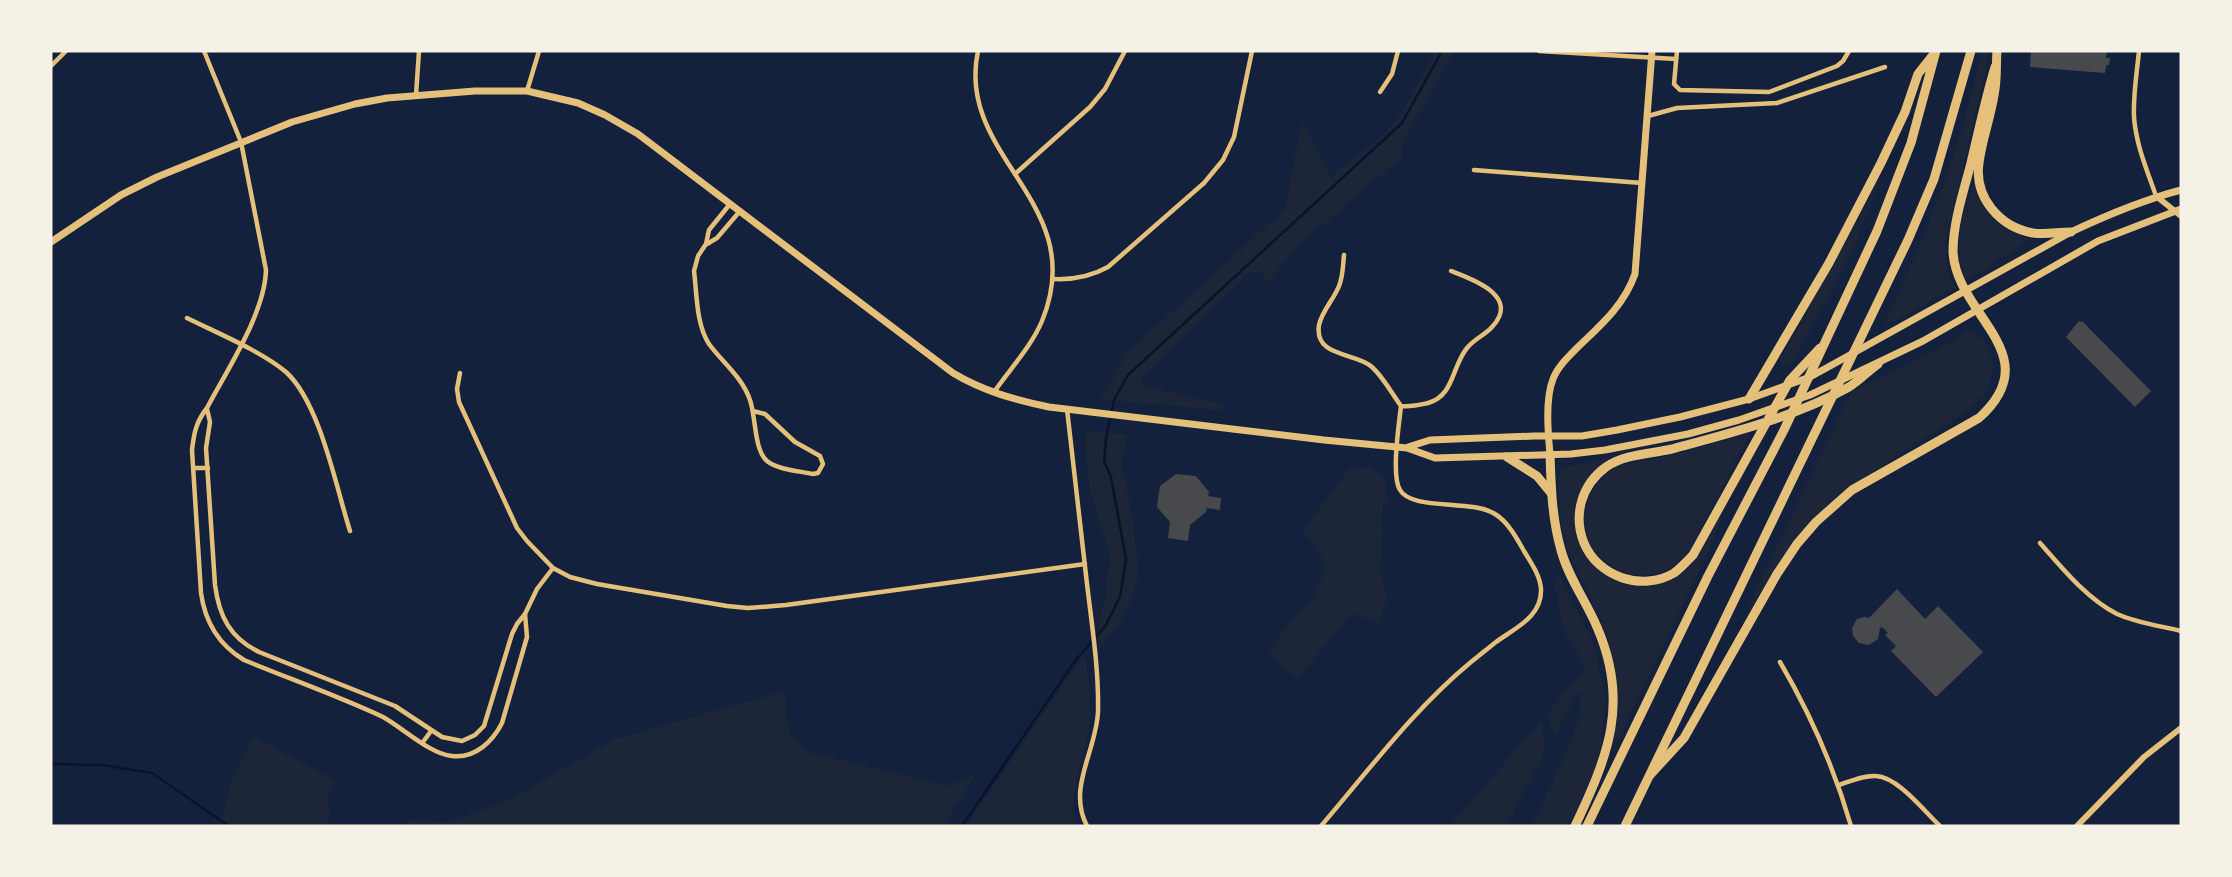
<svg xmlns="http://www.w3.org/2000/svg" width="2232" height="877" font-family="Commissioner,sans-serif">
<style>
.green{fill:#1d2539}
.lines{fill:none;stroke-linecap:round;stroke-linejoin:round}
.stream{stroke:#0b132b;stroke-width:2.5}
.building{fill:#48494c}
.minor{stroke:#e5c07b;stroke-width:4.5}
.tertiary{stroke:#e5c07b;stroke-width:6}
.secondary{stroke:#e5c07b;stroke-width:7}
.motorway{stroke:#e5c07b;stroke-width:9}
</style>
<rect width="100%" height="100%" fill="#14213d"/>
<g class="green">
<path d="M1436,51h18l-51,91 -1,15 -104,89 -32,38 -4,-12 -13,1 -107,105 1,8 81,19 -1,6 -123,-12 27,-46 158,-144 17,-88 28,56 53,-42 20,-24z"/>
<path d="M1982,51h6l-3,22 -40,171 2,22 8,21 -60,34 -12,4c44,-88 78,-178 99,-274z"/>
<path d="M1876,184h1c-19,65 -54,123 -87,181l-8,2 -2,-7 84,-150z"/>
<path d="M1972,185l3,1c10,32 25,43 56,53l-64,41c-17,-30 -3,-64 5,-95z"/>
<path d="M1971,330c32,19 26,59 -2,80l-112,72 -36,30 -34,38 -42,68 15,-37 91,-189 74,-36z"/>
<path d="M1087,431l40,3 -5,31 11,57 6,52 -13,39 -27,37 -1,-28 7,-21 5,-46 -20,-65 -5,-46z"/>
<path d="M1751,433l-60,114c-37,60 -128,15 -102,-49 5,-12 12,-21 23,-28 13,-8 27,-8 41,-11 33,-7 66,-17 98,-26z"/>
<path d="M1610,458c-9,8 -19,15 -26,26 -37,63 37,131 97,90 19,-13 29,-39 39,-58l2,1 -10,27 -96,200 -2,-1c8,-46 3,-89 -17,-131 -11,-24 -26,-48 -33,-74 -5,-20 -5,-43 -5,-64l2,-6z"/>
<path d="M1351,466l18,2 16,9 3,23 -5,4 -3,68 7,26 -8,27 -26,-13 -55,66 -30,-22 14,-25 31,-33 13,-30 -11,-25 -12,-9c13,-24 33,-45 48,-68z"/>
<path d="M1560,575l35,72 10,51 -3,44 -7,28 -27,56h-36l32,-68 17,-44 -1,-20 -3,-1 -21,40 -5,-6 -4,-13 38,-45 -20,-35 -10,-47 1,-7z"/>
<path d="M1085,653c3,22 6,44 5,66 -1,31 -28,82 -10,107h-114z"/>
<path d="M785,691l4,45 22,17 136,33 30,-13 -34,53h-535v-6l41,2 60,-22 104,-60z"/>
<path d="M1541,721l4,22 -2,12 -36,71h-57z"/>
<path d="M254,737l82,44 -9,19 3,9 -3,17h-107l10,-42z"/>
</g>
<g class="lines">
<g class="stream">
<path d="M51,764l52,1 49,8 77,53"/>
<path d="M962,826l113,-165 31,-36 14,-28 6,-38 -15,-82 -7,-16 2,-22 8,-39 14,-25 274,-252 40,-72"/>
</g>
</g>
<g class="building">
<path d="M2031,51h76l-1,7h4l-1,7h-3l-1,8 -75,-6z"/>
<path d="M2079,321l2,1 1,-1 69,70 -16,16 -69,-70z"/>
<path d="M1176,474l20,2 13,16 -1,4 13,2 -1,12 -13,-2 -1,4 -16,13 -2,16 -20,-3 2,-16 -13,-15 3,-21z"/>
<path d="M1897,589l28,30 13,-13 45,46 -47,45 -45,-46 5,-5 -11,-11 3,-2 -6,-6 -2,1 -2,11 -9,6 -10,-2 -6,-7 -1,-8 5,-9 8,-2 4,1z"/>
</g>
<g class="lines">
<g class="minor">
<path d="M204,51l37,91 25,128c-1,43 -39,100 -59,138 -11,14 -13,25 -15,42l9,143c4,29 18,52 43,67 46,19 94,36 139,57 20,11 47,37 69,39 23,3 41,-15 50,-33l25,-86 -2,-23"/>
<path d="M978,51c-23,107 113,151 64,270 -11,26 -32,48 -48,71"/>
<path d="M1539,51l137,8"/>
<path d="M1677,51l-3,33 6,6 89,2 68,-26 6,-5 6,-10"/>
<path d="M2139,51c-2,21 -6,44 -5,66 2,28 13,53 22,79"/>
<path d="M51,66l15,-15"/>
<path d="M527,91l12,-40"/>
<path d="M1380,92l12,-18 6,-23"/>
<path d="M416,95l3,-44"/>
<path d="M1648,116l29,-8 100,-5 108,-36"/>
<path d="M1474,170l168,13"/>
<path d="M1015,174l75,-67 15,-18 20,-38"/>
<path d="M730,204l-21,26 -3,14 -8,12 -4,15c3,23 2,53 15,73 14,19 33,33 41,56 6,17 4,50 17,61 11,9 33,10 46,13l5,-1 5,-9 -3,-8 -25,-14 -30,-28 -12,-3"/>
<path d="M707,244l10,-6 23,-27"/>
<path d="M1053,279c20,1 37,-2 55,-12l96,-84 19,-23 11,-23 18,-86"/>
<path d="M187,318c30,15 74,33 99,54 34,31 50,115 64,159"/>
<path d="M460,373l-3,16 2,13 58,126 10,13 26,27 17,9 27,7 130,22 21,2 38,-3 299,-41"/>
<path d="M1401,406c10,1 18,-1 27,-3 26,-7 24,-37 39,-55 7,-9 18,-13 25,-21 29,-31 -20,-48 -41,-56"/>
<path d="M207,409l3,13 -4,26 9,137c4,31 15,53 44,67l136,54 47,31 20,4 13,-6 9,-9 28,-92 5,-10 8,-10 12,-25 16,-21"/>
<path d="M1067,409c7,58 13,117 20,175 5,42 12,86 11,128 -2,40 -31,76 -11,114"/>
<path d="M193,468h15"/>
<path d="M2040,543c22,25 47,56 77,71 20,9 44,12 64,17"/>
<path d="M1780,662c31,53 54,105 71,164"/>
<path d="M423,742l8,-11"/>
<path d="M1839,785c12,-4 25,-10 37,-9 22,1 48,35 64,50"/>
<path d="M1321,826c48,-56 93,-117 150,-164 8,-6 16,-13 25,-20 19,-14 46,-25 45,-53 -1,-14 -10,-26 -17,-38 -8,-14 -16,-29 -29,-37 -23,-15 -83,-3 -95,-24 -9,-14 -1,-66 1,-84 -9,-12 -17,-28 -29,-39 -16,-15 -58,-9 -53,-42 3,-14 15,-26 20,-39 4,-9 4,-21 5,-31"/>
</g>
<g class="tertiary">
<path d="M2156,196l25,20"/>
<path d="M2077,826l67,-69 37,-29"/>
</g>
<g class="secondary">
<path d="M51,242l70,-47 36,-18 135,-55 63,-18 32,-6 88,-7h52l51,12 27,12 33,19 315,239c30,18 62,27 96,34l275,33 83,8 28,10 136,-4 34,-4 83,-16 51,-14 71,-25 113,-54 175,-100 83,-32"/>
<path d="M1408,447l22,-7 104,-4h48l35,-6 63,-13 69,-18 61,-22 29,-16 232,-129c36,-17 72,-32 110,-42"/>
<path d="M1550,454c-2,-21 -5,-55 3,-75 5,-13 16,-23 26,-33 23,-22 45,-41 56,-72l17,-223"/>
</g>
<g class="motorway">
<path d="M1997,51c-1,12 0,25 -2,38 -3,25 -13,49 -16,74 -5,35 21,64 54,70 13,2 25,-1 38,-1"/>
<path d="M1820,348l-30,32 -97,175c-6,6 -12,13 -19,18 -32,19 -76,4 -90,-30 -11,-27 -3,-58 22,-76 19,-13 44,-13 66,-18 59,-16 123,-32 177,-62 10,-6 19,-16 29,-23"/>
<path d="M1749,399l80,-136 52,-100 24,-51 13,-38 15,-19"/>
<path d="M1550,454c1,32 2,65 11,96 7,27 25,51 36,77 33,76 11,129 -22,199"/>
<path d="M1507,457l30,19 14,17"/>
<path d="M1650,775l34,-37 93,-164 20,-30 19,-22 36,-32 127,-72c71,-64 -24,-103 -26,-167 0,-27 10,-58 17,-84 8,-33 15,-67 25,-100"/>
<path d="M1587,826l121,-250 76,-146 93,-199 34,-88 25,-92"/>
<path d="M1625,826l283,-586 26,-61 37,-128"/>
</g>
</g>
<rect width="2232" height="877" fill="none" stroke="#f6f1e7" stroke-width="105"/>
</svg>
